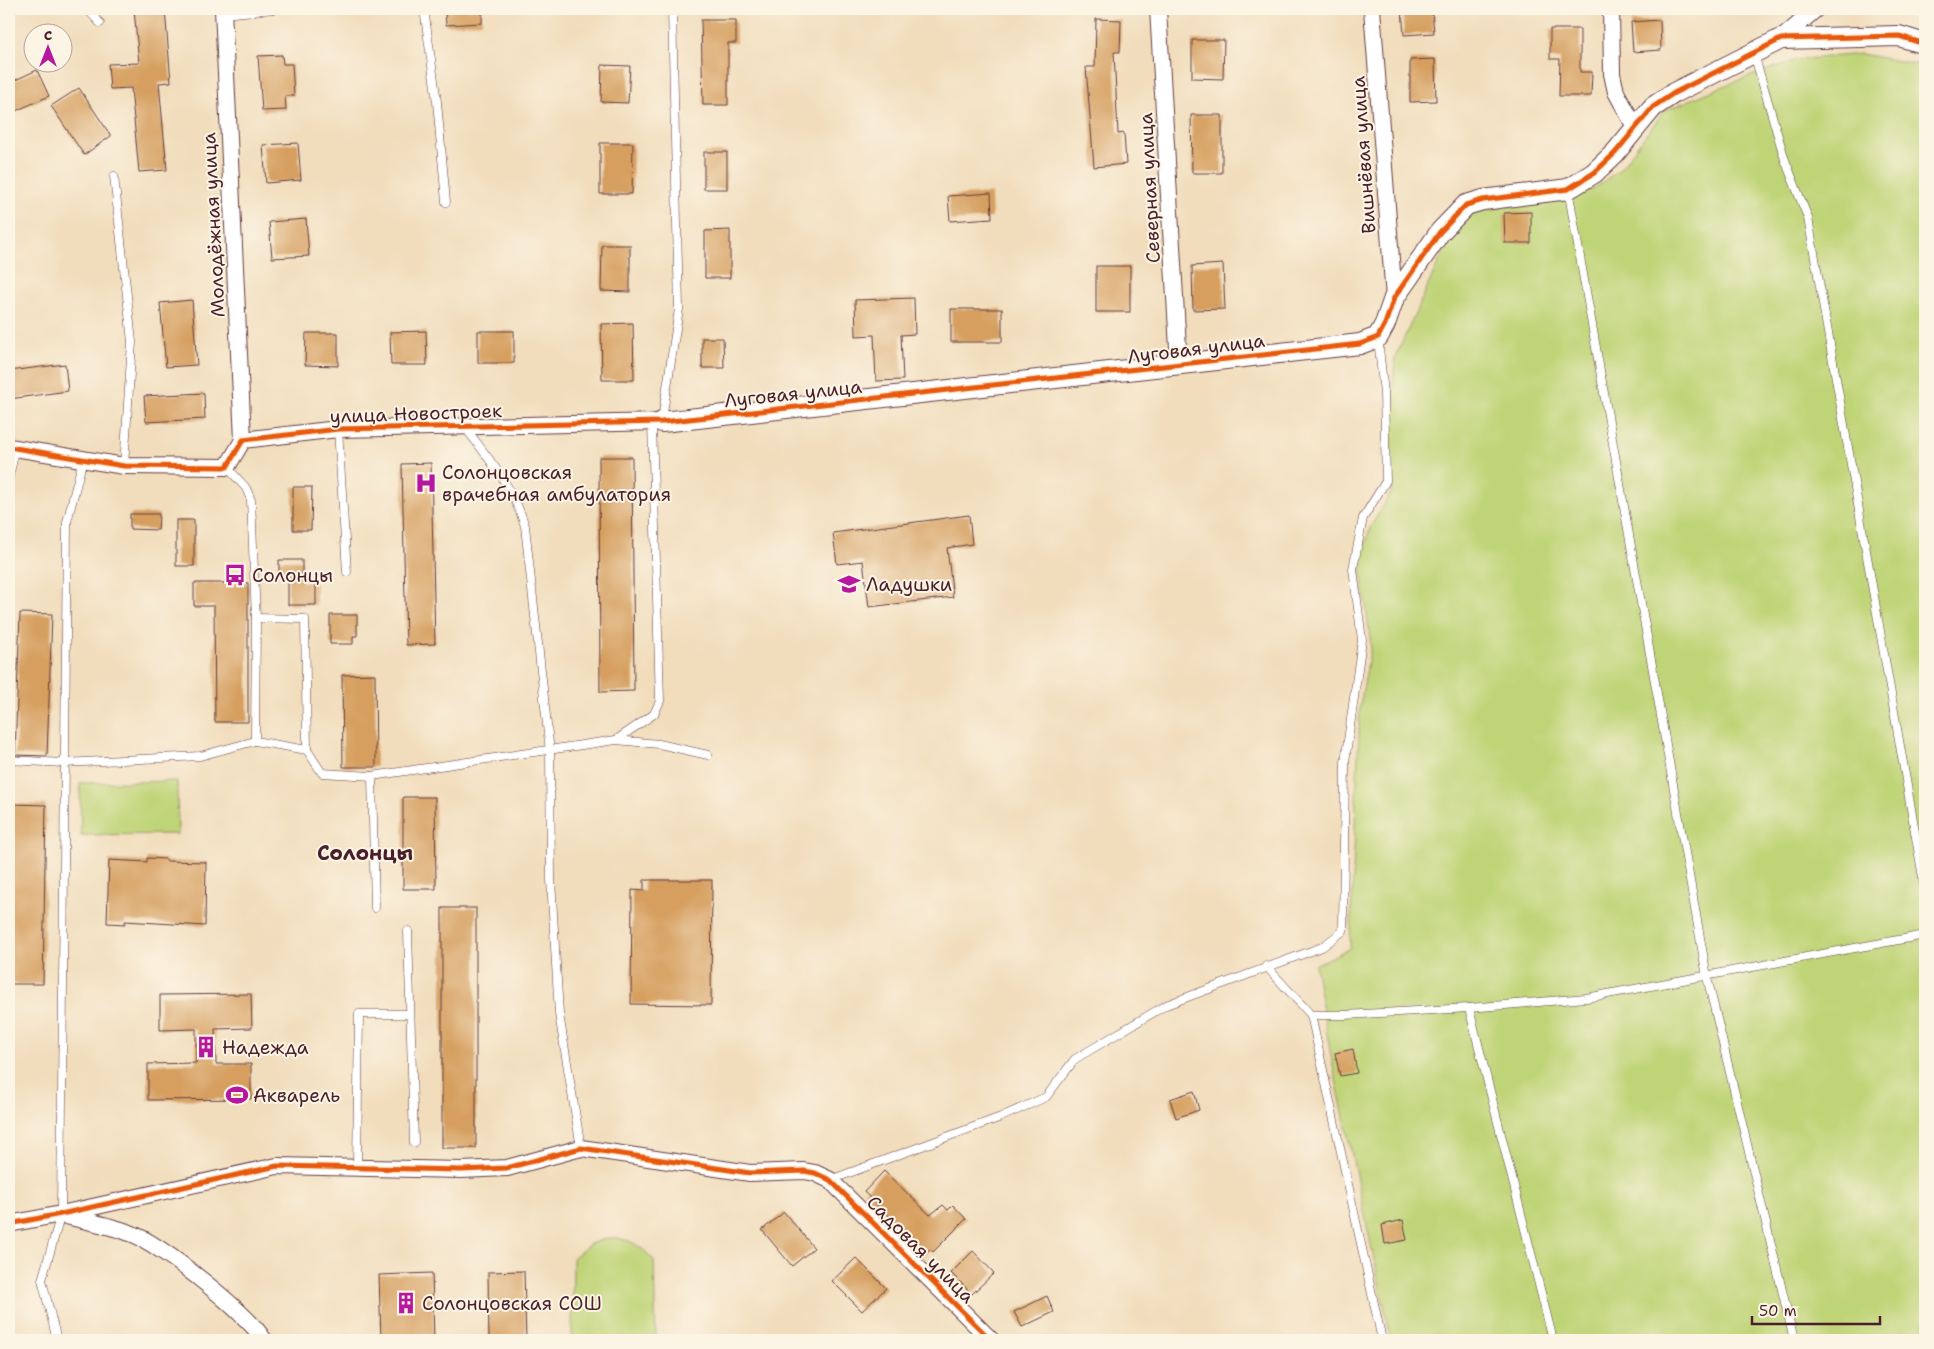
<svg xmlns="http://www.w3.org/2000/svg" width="1934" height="1349" font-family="'Shantell Sans',sans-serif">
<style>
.green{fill:#bfd477;stroke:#847a51}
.building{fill:#d69f5f}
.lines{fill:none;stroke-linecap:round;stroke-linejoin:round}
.service-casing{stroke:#633c41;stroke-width:9}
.minor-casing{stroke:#633c41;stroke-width:18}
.tertiary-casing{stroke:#633c41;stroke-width:22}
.service{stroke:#fff;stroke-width:8}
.minor{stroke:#fff;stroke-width:16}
.tertiary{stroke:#fff;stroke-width:20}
.cycleway-casing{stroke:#fcf5e5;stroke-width:8}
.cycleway{stroke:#e8590c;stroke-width:5}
.labels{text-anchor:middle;stroke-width:4;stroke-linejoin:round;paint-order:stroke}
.street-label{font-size:19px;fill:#4a1f2b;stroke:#fcf5e5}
.poi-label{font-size:19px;fill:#4a1f2b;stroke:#fcf5e5;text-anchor:start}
.quarter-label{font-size:21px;font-weight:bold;fill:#4a1f2b;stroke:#fcf5e5}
</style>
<rect width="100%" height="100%" fill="#fcf5e5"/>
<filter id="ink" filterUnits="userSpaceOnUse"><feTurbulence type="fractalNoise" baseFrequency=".02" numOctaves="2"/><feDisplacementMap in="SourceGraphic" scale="10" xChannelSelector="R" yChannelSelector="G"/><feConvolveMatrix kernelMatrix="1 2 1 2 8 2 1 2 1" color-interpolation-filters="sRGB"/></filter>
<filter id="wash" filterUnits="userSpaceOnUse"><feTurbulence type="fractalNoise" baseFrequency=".0096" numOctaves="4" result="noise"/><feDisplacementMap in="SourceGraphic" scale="20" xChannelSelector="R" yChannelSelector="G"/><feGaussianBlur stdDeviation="1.12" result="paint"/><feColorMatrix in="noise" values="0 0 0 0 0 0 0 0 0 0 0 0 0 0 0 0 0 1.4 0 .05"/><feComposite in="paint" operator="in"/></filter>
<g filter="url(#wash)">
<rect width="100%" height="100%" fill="#f1ddbc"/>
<g class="green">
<path d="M1861,54l64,12v1274h-534l-60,-284 -16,-91 35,-17 10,-242 11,-60 -11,-84 10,-34 22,-37 -3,-56 6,-77 52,-114 26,-33 75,-9 47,-14 24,-18 45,-59 62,-26 70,-25z"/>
<path d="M177,781l1,53 -97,1 -1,-52z"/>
<path d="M607,1238c22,-1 32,7 47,22l2,80h-84l1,-82 17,-14z"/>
</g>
<g id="blocks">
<g class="building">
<path d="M134,9h31l6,73 -12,1 8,87 -28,2 -8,-84 -21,1 -2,-25 31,-1z"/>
<path d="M445,9h37v14l-36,2z"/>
<path d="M1402,9h30l2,24 -30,2z"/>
<path d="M1096,19l25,1 -1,32h-6l4,82 6,-1 2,31 -32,3 -8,-100h9z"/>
<path d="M701,20h35v23h-8v62h-25z"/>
<path d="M1660,20l1,30 -28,2 -2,-30z"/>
<path d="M1550,29h30v43h12l-1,24h-32l1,-37h-10z"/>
<path d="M1192,40h32l-1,39 -31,-1z"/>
<path d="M282,55l1,9h9l2,32h-9l1,14 -24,1 -4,-55z"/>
<path d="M1435,59l1,42 -26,1v-42z"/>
<path d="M602,65l28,1 -2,37 -27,-1z"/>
<path d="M37,70l12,26 -40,18v-31z"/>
<path d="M79,88l32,48 -27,19 -33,-49z"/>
<path d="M1191,115h31v58h-30z"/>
<path d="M298,143l3,37 -35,3 -3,-38z"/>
<path d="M600,143h33l-1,51h-32z"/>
<rect x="704" y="152" width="23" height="37"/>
<path d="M991,193l1,25 -42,3 -2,-25z"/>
<path d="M1531,212v31h-26l-1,-30z"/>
<path d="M306,219l3,37 -37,2 -3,-36z"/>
<path d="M730,230v48h-25v-47z"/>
<path d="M602,245h28v47l-29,-1z"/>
<path d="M1223,264l2,45 -32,1 -1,-44z"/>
<rect x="1096" y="266" width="34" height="46"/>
<path d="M914,298l1,36 -14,1 2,45 -27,1 -2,-46 -18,1 -1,-36z"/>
<path d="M192,300l5,65 -31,2 -6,-64z"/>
<rect x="951" y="309" width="51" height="33"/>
<path d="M633,323l1,57h-32l-1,-56z"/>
<path d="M426,331l1,34h-36l-1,-33z"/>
<rect x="478" y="331" width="36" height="32"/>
<path d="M306,333h32v33l-33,-1z"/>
<path d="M702,338h21l1,30h-22z"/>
<path d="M65,364l3,27 -59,8v-28z"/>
<path d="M204,393l1,26 -59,3 -2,-26z"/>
<path d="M599,457h33l2,234 -34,1z"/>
<path d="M431,463l4,181 -29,1 -4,-181z"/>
<path d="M293,487h19l-1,43h-18z"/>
<path d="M130,514h29l-1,16 -28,-1z"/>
<path d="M969,515l3,29 -25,4 6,49 -84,10 -6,-46 -26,3 -4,-31z"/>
<rect x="176" y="520" width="18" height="46"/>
<path d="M279,560h23v22h14v23h-28v-29h-9z"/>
<path d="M194,583h54v139h-33l-1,-116h-20z"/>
<path d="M20,613l32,1 -5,142 -32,-1z"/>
<path d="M330,615h27v21h-4v8h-23z"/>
<path d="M375,674l1,93h-33l-1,-92z"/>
<path d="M403,797h32l1,92h-33z"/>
<path d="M12,804l34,1 -3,179h-34z"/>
<path d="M147,858l19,1v2l40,1 -1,64 -80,-5v3l-18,-1 2,-63 38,2z"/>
<path d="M644,880h68l-1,125 -80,-1 1,-114 12,1z"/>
<rect x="442" y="908" width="34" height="240"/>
<path d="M251,994l1,34 -37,1 1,35h35v35l-103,1v-36l48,-1v-34l-36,1v-35z"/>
<path d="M1353,1049l4,24 -17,3 -5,-23z"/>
<path d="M1194,1091l5,19 -23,8 -6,-19z"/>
<path d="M884,1171l46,44 13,-10 5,5 5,-5 13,14 -33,33 -3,-3 -8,8 -21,-20 5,-5 -42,-40z"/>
<path d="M784,1212l30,36 -22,18 -30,-36z"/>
<path d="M1403,1220l4,20 -22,4 -3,-19z"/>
<path d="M973,1251l21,22 -22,21 -21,-21z"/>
<path d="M856,1258l30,30 -24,23 -30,-30z"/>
<path d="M524,1271l2,69h-37l-1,-68z"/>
<path d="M432,1273l2,67h-53l-2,-65z"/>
<path d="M1047,1296l7,16 -32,15 -8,-15z"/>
</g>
</g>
</g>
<g filter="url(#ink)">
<use href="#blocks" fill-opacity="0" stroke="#633c41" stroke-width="1"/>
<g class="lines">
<g class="service-casing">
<g id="service">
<path d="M87,9l13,14"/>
<path d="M424,9l13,93 9,100"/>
<path d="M223,14l52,-5"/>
<path d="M1754,54l31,106 23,58 117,671"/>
<path d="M114,176l18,166 -8,124"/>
<path d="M1568,189l139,788 87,363"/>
<path d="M662,420l17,-111 -7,-300"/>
<path d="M464,426c25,33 49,61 61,100l25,226 1,128 8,134 22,134"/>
<path d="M338,429l9,143"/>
<path d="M227,467l19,21 5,12 5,118 -1,123"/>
<path d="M9,476l7,-29"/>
<path d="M256,618l49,1 2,131"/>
<path d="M616,740l38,-26 6,-13 -8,-278"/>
<path d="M9,760l55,3 136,-7 55,-15 52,9 15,23 50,3 244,-36 43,4 49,11"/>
<path d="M372,776l3,132"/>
<path d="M408,931l6,212"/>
<path d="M1266,966l45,49 71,325"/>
<path d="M1469,1008l84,332"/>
<path d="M1311,1015h34l124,-7 117,-10 339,-63"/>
<path d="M357,1167l2,-153h51"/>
<path d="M830,1180l171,-63 45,-20 29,-38 91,-54 156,-58 21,-16 2,-169 17,-122 -9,-71 10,-51 23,-37 -2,-88 -6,-54"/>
<path d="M57,1340l-15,-60 19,-66 6,-692 16,-63"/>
</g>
</g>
<g class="minor-casing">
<g id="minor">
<path d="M223,9l20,431"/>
<path d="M1158,9l21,356"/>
<path d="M1372,9l22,289"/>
<path d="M1611,9l1,65 4,18 19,35"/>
<path d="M1781,39l35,-30"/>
<path d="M9,447l115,19 103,1 16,-27 95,-11 324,-7"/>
<path d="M63,1215c22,6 46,10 67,18 30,10 118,81 134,107"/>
<path d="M9,1224l52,-10 216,-48 184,4 46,-2 74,-20 169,25 54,-2 11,2 15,7 161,160"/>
</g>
</g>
<g class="tertiary-casing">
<path id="tertiary" d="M662,422l698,-78 18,-7 7,-13 9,-26 46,-66 26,-27 17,-5 85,-11 26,-16 21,-20 38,-46 21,-14 107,-54 118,-3 26,8"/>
</g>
<use href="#service" class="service"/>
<use href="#minor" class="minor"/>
<use href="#tertiary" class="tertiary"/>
<g class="cycleway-casing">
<g id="cycleway">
<path d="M9,447l115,19 103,1 16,-27 95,-11 324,-7 698,-78 18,-7 7,-13 9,-26 46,-66 26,-27 17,-5 85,-11 26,-16 21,-20 38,-46 21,-14 107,-54 118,-3 26,8"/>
<path d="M9,1224l52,-10 216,-48 184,4 46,-2 74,-20 169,25 54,-2 11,2 15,7 161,160"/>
</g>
</g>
<use href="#cycleway" class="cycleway"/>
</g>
</g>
<defs>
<g id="hospital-bare" transform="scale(1.725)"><path d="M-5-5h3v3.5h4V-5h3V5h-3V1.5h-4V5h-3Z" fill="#b5179e" stroke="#fcf5e5" stroke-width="2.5" paint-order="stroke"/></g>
<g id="bus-bare" transform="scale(1.725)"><path d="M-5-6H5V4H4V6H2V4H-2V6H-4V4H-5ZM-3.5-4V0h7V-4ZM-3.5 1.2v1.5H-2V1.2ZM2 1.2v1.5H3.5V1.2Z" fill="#b5179e" stroke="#fcf5e5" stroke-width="2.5" paint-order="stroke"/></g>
<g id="school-bare" transform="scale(1.725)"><path d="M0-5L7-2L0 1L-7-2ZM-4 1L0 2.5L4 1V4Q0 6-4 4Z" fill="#b5179e" stroke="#fcf5e5" stroke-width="2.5" paint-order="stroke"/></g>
<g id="building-bare" transform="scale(1.725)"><path d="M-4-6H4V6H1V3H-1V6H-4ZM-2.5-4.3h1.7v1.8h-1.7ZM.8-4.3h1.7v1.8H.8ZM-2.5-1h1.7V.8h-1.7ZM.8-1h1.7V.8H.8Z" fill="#b5179e" stroke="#fcf5e5" stroke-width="2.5" paint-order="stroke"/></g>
<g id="stadium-bare" transform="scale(1.725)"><path d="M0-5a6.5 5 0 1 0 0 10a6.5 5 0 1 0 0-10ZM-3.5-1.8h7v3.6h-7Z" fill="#b5179e" stroke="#fcf5e5" stroke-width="2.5" paint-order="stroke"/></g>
</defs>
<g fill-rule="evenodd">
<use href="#hospital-bare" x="426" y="483"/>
<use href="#bus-bare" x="235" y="575"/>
<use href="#school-bare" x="849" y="584"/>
<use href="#building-bare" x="206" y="1047"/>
<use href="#stadium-bare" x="237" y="1095"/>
<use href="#building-bare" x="406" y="1303"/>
</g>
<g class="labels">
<g class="street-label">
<text transform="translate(1363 155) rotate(-94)" y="7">Вишнёвая улица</text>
<text transform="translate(1149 188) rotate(-93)" y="7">Северная улица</text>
<text transform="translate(213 225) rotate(-93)" y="7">Молодёжная улица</text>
<text transform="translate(1196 348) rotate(-7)" y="7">Луговая улица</text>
<text transform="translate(793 393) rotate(-6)" y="7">Луговая улица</text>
<text transform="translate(416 413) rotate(-2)" y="7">улица Новостроек</text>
<text transform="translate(921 1249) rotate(45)" y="7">Садовая улица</text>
</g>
<g class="poi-label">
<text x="442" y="479">Солонцовская<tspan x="442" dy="22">врачебная амбулатория</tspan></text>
<text x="252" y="582">Солонцы</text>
<text x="866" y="591">Ладушки</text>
<text x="222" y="1054">Надежда</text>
<text x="253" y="1102">Акварель</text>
<text x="422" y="1310">Солонцовская СОШ</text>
</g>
<g class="quarter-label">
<text x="365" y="860">Солонцы</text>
</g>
</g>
<rect width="1934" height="1349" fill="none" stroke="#fcf5e5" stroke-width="30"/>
<g transform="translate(48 48)"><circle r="24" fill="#fcf5e5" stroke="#b59f9b"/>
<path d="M0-4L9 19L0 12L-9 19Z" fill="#b5179e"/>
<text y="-8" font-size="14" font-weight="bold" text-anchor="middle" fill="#4a1f2b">С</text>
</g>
<path d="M1752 1316v8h128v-8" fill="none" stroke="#4a1f2b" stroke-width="2.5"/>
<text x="1759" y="1316" font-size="15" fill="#4a1f2b" stroke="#fcf5e5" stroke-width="4" paint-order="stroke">50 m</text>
</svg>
